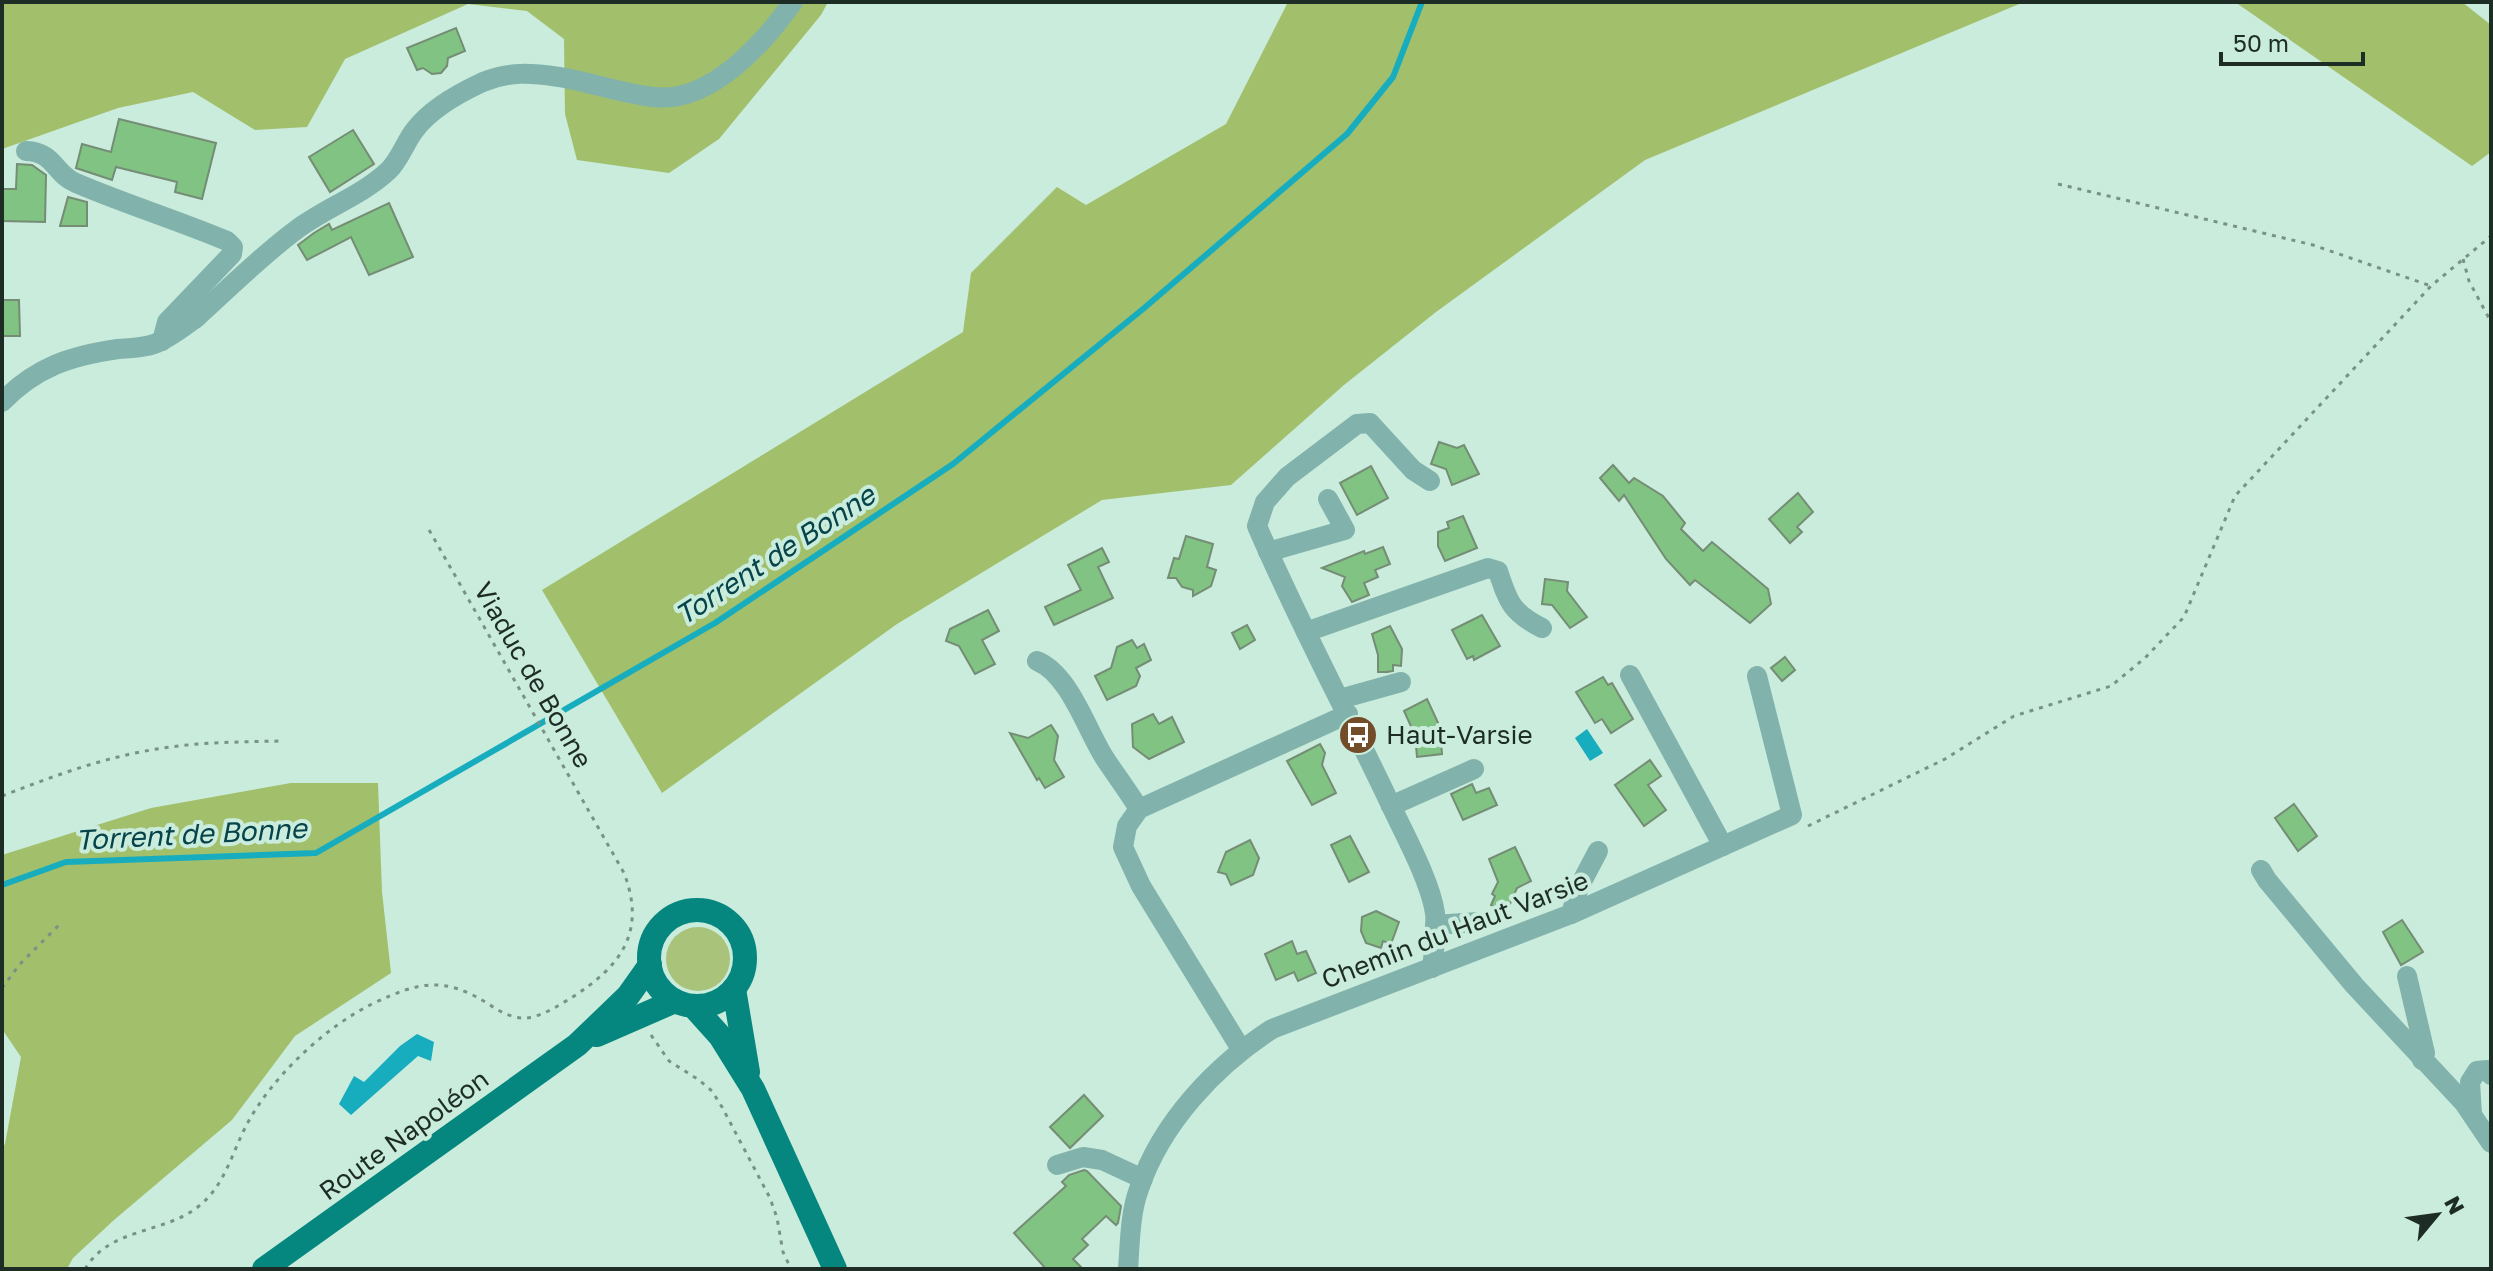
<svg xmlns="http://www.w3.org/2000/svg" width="2493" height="1271" font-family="'Golos Text',sans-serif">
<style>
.green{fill:#a9c37b}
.forest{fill:#a2bf6c}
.water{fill:#18adbe}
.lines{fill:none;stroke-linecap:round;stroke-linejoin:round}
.stream{stroke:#18adbe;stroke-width:6}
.building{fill:#80c383;stroke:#758c75;stroke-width:2}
.path{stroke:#799287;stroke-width:3;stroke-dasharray:4 6;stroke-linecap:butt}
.minor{stroke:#82b2ac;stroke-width:20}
.major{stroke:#05867e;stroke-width:24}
.labels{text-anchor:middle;stroke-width:8;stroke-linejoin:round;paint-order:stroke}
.street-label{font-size:26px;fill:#1e2c26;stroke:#c9ecdc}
.poi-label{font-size:26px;fill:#1e2c26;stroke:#c9ecdc;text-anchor:start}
.water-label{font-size:28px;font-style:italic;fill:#06434a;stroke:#c9ecdc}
</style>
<rect width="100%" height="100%" fill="#c9ecdc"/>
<circle class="green" cx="698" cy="959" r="32"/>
<g class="forest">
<path d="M2,2h826l-7,13 -102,124 -50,34 -92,-13 -12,-46 -1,-75 -37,-28 -59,-7 -123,55 -38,68 -52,3 -62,-38 -75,16 -116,41z"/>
<path d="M1288,2h736l-379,158 -209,152 -92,73 -113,100 -129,15 -205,124 -235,169 -120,-203 421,-258 8,-59 86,-86 29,18 140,-81z"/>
<path d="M2235,2h227l29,23v127l-19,14z"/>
<path d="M291,783h87l4,109 9,81 -96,63 -63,84 -118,100 -41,38 -6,11h-65v-120l3,-5 16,-87 -19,-28v-174l149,-47z"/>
</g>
<g class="water">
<path d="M1587,729l16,24 -13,8 -15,-23z"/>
<path d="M417,1034l17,8 -3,19 -13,-5 -67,59 -12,-11 15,-28 10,6 36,-36z"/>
</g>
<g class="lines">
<path class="stream" d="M2,885l64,-23 250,-9 399,-230 238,-159 190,-155 204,-175 46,-57 29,-75"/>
</g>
<g class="building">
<path d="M456,28l9,23 -17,7 -1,8 -6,7 -9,1 -9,-6 -6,2 -10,-22z"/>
<path d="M119,119l97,24 -14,56 -27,-7 2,-10 -61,-15 -4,13 -36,-12 6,-24 29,8z"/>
<path d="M353,130l21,34 -44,28 -21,-35z"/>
<path d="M17,164l15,1 14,10 -1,47 -43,-1v-32h14z"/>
<path d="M68,197l19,5v24h-27z"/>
<path d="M389,203l24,54 -44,18 -18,-38 -44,23 -9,-15 16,-12 15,-9 3,6z"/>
<path d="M2,300h17l1,36h-18z"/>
<path d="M1439,442l18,6 7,-3 15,29 -27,11 -6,-16 -15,-5z"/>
<path d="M1613,465l16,18 5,-5 29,18 22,27 -4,6 22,22 9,-9 56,47 3,15 -21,19 -55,-43 -5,5 -24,-26 -42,-64 -5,6 -19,-23z"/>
<path d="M1371,466l17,32 -31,17 -17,-32z"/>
<path d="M1798,493l15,19 -16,15 5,5 -12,11 -21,-24z"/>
<path d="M1463,516l14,32 -32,13 -7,-15v-14l11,-4 -2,-6z"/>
<path d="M1186,536l27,8 -6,23 9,3 -5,16 -18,10v-6l-11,-3 -6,-9h-8l6,-20 5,1z"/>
<path d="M1383,547l7,17 -15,6 3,7 -14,6 5,12 -17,7 -10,-16 3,-9 -23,-9 42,-17 1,3z"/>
<path d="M1102,548l7,14 -11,5 15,31 -59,27 -9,-18 36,-17 -13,-25z"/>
<path d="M1545,579l23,3 -1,9 20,26 -17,11 -18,-23 -10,-1z"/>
<path d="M988,610l11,21 -17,9 13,24 -20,10 -16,-28 -13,-5 4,-12z"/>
<path d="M1482,615l18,31 -26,14 -1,-4 -6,3 -15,-29z"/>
<path d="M1247,625l8,15 -15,9 -8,-16z"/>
<path d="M1390,626l12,23 -1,17 -8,-1v6l-6,1h-9v-17l-6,-21z"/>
<path d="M1132,640l5,8 7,-4 7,16 -15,8 4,8 -4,10 -29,14 -12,-24 16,-8 6,-21z"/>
<path d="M1785,657l10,13 -13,11 -11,-13z"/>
<path d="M1603,677l5,8 4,-2 21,36 -22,14 -9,-14 -7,4 -19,-31z"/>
<path d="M1427,699l13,28 2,27 -25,3 -2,-22 -11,-24z"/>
<path d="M1153,714l6,10 13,-7 12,25 -35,17 -16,-12 -1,-23z"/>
<path d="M1051,725l7,11 -4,24 10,17 -19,11 -6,-10 -2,2 -27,-47 18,5z"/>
<path d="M1320,744l5,9 -3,12 14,28 -24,12 -25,-44z"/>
<path d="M1650,760l11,16 -13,9 18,25 -22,16 -29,-41z"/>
<path d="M1472,784l4,9 13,-5 8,17 -34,15 -12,-26z"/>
<path d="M2294,804l23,32 -19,15 -23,-33z"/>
<path d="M1350,836l19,36 -20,10 -18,-37z"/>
<path d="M1250,840l9,18 -6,17 -22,10 -5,-11 -8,-2 8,-20z"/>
<path d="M1515,847l16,34 -14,7 -11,25 -15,-8 4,-9 -3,-2 6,-12 -9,-23z"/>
<path d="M1376,911l23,11 -8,22 -8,-3 -2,7 -15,-5 -5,-12 1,-14z"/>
<path d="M2402,920l21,32 -22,13 -18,-33z"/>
<path d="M1292,941l5,13 9,-3 10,22 -18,8 -4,-9 -18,8 -11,-26z"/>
<path d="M1084,1095l19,21 -33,32 -20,-21z"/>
<path d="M1084,1170l3,1 34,35 -3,17 -2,2 -10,-9 -24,23 6,6 -15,14 10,10h-37l-32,-36 52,-47 -4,-4 7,-7z"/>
</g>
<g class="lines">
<g class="path">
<path d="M2058,184l255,61 118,41"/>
<path d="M2463,259l6,22 22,41"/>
<path d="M2,796c49,-19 97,-37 149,-46 43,-8 88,-8 131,-9"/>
<path d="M1808,826l137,-67 69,-43 97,-30 34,-28 39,-41 51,-121 196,-210 60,-50"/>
<path d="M2,988l18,-24 39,-39"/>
<path d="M651,1035l18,26 30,19 13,11 10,16 48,91 7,20 6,34 8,17"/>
<path d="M85,1269c25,-42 80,-35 114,-63 25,-20 32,-50 46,-78 24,-48 79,-101 129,-125 45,-21 69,-27 113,0 12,8 25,16 40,15 15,-2 31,-12 44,-20 49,-31 76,-65 53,-125l-196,-345"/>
</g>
<g class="minor">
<path d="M26,151c29,1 28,23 50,32 49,21 101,37 151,58l6,6 -1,7 -65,68 -5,19"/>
<path d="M2,402c34,-35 68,-46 116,-53 11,-1 25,-1 36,-5 15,-5 29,-17 42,-26 33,-30 65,-62 100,-88 29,-22 65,-34 92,-59 11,-10 17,-28 26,-40 16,-22 45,-38 69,-49 26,-11 49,-9 76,-5 32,5 63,17 95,20 56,7 110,-54 139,-95"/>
<path d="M1430,481l-17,-11 -43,-47 -13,1 -70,53 -22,25 -8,24c39,91 86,179 129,269 15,33 44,84 49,118 2,19 -1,37 -3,55"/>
<path d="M1268,552l77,-22 -17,-31"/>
<path d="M1306,632l182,-64 10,3c10,31 14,42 44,57"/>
<path d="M1037,661c32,13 49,67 67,96 11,17 24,34 35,52"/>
<path d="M1630,675l93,171"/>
<path d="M1340,699l61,-17"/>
<path d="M1391,806l83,-37"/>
<path d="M2261,870l6,10 87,105 110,118 27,40"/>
<path d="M1571,914l8,-27 19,-36"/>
<path d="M1435,925l43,-3"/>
<path d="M2407,976l18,77 -3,7"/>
<path d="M1241,1049l-100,-163 -18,-39 4,-21 12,-17 209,-95"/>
<path d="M2472,1114l-2,-32 7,-11 10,-1 4,5"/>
<path d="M1057,1165l26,-8 19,3 41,19"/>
<path d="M1128,1269c2,-26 2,-56 11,-80 22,-66 76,-123 133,-160l299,-115 221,-99 -35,-139"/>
</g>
<g class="major">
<circle cx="697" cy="958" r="48"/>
<path d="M734,989l14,83"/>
<path d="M693,1006l27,30 33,53 82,180"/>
<path d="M597,1035l78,-34"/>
<path d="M264,1269l313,-224 51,-49 22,-31"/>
</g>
</g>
<defs>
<g id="bus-disc" transform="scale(2)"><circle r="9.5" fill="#734d29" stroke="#c9ecdc"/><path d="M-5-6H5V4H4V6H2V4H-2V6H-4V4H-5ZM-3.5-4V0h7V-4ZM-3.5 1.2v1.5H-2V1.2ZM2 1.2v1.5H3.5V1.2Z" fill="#fff"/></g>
</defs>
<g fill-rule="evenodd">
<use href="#bus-disc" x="1358" y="735"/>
</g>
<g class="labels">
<g class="street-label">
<text transform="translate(533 675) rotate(60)" y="9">Viaduc de Bonne</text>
<text transform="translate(1455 930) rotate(-21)" y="9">Chemin du Haut Varsie</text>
<text transform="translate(404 1135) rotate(-36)" y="9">Route Napoléon</text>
</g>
<g class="poi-label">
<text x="1386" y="744">Haut-Varsie</text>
</g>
<g class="water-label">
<text transform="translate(775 555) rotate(-33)" y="10">Torrent de Bonne</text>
<text transform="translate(191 834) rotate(-3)" y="10">Torrent de Bonne</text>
</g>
</g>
<rect width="2493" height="1271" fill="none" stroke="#1e2c26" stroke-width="8"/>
<g transform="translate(2437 1215) rotate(61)" stroke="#c9ecdc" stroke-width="6" paint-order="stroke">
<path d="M0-6L14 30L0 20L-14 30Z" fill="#1e2c26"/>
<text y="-12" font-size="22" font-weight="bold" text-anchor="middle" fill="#1e2c26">N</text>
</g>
<path d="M2221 52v12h142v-12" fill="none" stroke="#1e2c26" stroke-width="4"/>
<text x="2233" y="52" font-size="24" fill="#1e2c26" stroke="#c9ecdc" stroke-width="6" paint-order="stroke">50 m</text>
</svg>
